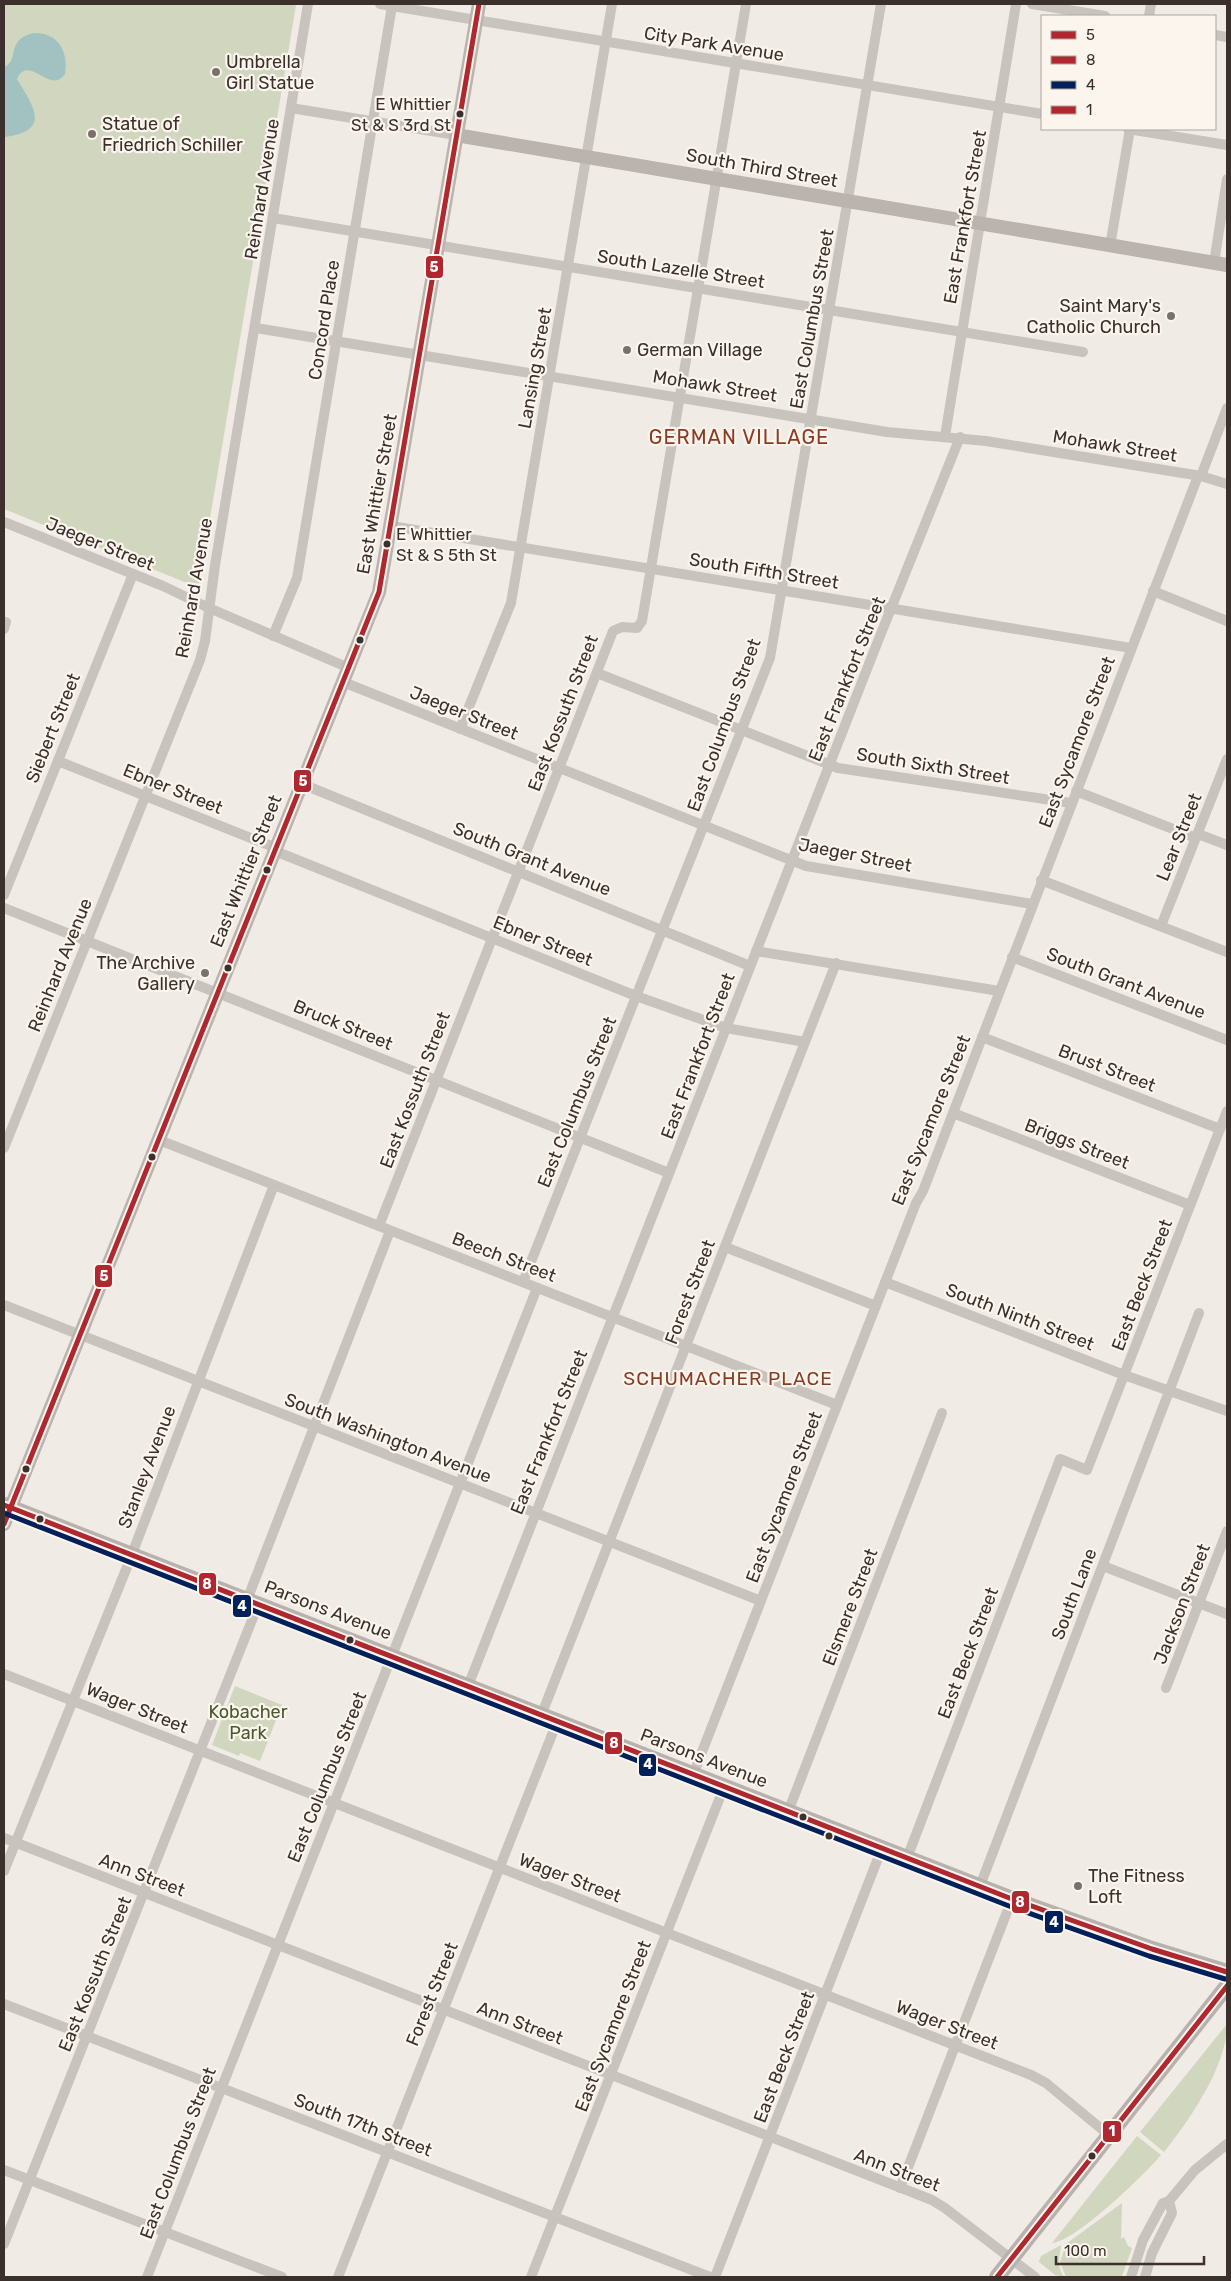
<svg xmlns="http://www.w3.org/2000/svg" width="1231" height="2281" font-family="Rubik,sans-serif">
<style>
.green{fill:#d1d6bf}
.water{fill:#a1c2c1}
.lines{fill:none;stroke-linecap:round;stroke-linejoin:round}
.street{stroke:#c9c3be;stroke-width:10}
.secondary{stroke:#bab3ae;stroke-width:14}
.primary{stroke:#b8b1ad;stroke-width:16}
.bus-1-casing{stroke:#fbf5ee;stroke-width:9}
.bus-2-casing{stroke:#fbf5ee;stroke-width:9}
.bus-3-casing{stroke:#fbf5ee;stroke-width:9}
.bus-4-casing{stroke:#fbf5ee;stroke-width:9}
.bus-1{stroke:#af272f;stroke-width:5}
.bus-2{stroke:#af272f;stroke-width:5}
.bus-3{stroke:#00205b;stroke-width:5}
.bus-4{stroke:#af272f;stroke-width:5}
.poi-dot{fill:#7a716c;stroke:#fbf5ee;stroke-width:2}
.bus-dot{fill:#3b302b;stroke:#fbf5ee;stroke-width:2}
.labels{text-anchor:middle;stroke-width:4.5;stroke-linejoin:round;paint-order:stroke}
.bus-label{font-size:17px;fill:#3b302b;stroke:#fbf5ee;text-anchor:end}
.street-label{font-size:18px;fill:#3b302b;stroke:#fbf5ee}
.poi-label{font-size:18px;fill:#3b302b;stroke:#fbf5ee;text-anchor:start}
.park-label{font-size:18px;fill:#4a5a2e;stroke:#fbf5ee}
.neighbourhood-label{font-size:19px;letter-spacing:1px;fill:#8c3b22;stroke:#fbf5ee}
.quarter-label{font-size:20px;letter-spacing:1px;fill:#8c3b22;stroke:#fbf5ee}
.line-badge{stroke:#fbf5ee;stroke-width:2}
.badge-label{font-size:14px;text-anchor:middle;font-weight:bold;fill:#fff}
</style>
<rect width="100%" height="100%" fill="#f0ebe5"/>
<g class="green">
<path d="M4,4l292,1 -97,579 -12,-1 -183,-74z"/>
<path d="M235,1686l47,19 -22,56 -20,-8 -1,3 -27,-11z"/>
<path d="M1227,2024c0,42 -37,95 -63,128l-24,-20z"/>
<path d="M1137,2136l24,19c-17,20 -85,86 -109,88z"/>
<path d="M1122,2203l-1,36 3,-2 4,9 4,2 -10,28 -56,1 -6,-15 6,-18z"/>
<path d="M1061,2245c-1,12 -5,20 3,32l-9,-2 -16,-13 2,-6z"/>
</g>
<path class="water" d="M33,33c24,-1 36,17 32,41 -15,22 -36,-21 -48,5 16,27 36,52 -13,58v-70c16,-6 1,-27 29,-34z"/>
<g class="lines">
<g class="street">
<path d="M380,4l662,110"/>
<path d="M1032,4l73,12"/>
<path d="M1149,16l2,-12"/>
<path d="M1215,35l12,2"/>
<path d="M291,108l165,27"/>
<path d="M1128,129l99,16"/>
<path d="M273,218l810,134"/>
<path d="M1110,246l20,-117"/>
<path d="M1214,263l13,-84"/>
<path d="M256,328l631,104 99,9 215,35 26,8"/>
<path d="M945,436l71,-432"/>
<path d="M1201,476l26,-68"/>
<path d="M4,522l159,64 46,22 140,60"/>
<path d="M391,526l740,122"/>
<path d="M1153,591l74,30"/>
<path d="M4,629l2,-7"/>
<path d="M273,636l24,-58 95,-572"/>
<path d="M597,673l241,95 233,35"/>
<path d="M343,682l463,184 226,38"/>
<path d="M460,729l51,-126 101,-599"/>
<path d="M58,761l218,87"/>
<path d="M302,784l448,182"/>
<path d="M1076,791l120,47"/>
<path d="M1198,834l29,11"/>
<path d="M275,851l361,145 90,32 79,14"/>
<path d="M1041,880l186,72"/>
<path d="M4,895l129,-321"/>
<path d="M4,908l665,265"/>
<path d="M1161,926l66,-167"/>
<path d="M756,951l243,40"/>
<path d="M1012,957l215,83"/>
<path d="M982,1037l238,92"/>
<path d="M953,1113l237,92"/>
<path d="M159,1140l678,265"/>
<path d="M4,1148l196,-488 5,-19 10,-76 93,-561"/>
<path d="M379,1226l234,-595 9,-4 15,1 5,-7 104,-617"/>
<path d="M725,1247l151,59"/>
<path d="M523,1282l247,-624 111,-654"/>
<path d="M885,1282l239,93 103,36"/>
<path d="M4,1305l757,296"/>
<path d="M1103,1566l124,48"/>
<path d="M247,1600l143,-369"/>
<path d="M4,1674l1027,401 15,8 64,53"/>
<path d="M468,1686l410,-1045 82,-204"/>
<path d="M1166,1688l61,-157"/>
<path d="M541,1716l295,-753"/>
<path d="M693,1775l223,-572 7,-12 275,-715"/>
<path d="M788,1812l154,-399"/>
<path d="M4,1838l928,362 13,8 90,69"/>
<path d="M907,1858l153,-399 27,11 140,-359"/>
<path d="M4,1871l123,-304 147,-382"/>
<path d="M980,1886l219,-573"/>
<path d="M4,2004l706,273"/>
<path d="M4,2170l278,107"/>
<path d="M900,2188l112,-289"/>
<path d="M4,2244l254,-639"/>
<path d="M147,2277l390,-989"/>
<path d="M338,2277l219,-555"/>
<path d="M531,2277l193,-490"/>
<path d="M715,2277l167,-429"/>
<path d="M1131,2277l12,-37 20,-37 6,-2 26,-31 32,-26"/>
<path d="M1145,2277l7,-24 20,-40 -3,-12"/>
</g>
<g class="secondary">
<path d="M456,135l771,130"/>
<path d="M4,1524l375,-932 100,-588"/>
</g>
<g class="primary">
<path d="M4,1505l1008,394 140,50 75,23"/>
<path d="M997,2277l230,-291"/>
</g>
<g class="bus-1-casing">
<path id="bus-1" d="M4,1524l375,-932 100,-588"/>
</g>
<g class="bus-2-casing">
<path id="bus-2" d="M4,1505l1008,394 140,50 75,23"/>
</g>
<g class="bus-3-casing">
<path id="bus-3" d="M4,1513l1005,393 140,50 76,23"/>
</g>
<g class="bus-4-casing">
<path id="bus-4" d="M997,2277l230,-291"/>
</g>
<use href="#bus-1" class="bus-1"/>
<use href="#bus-2" class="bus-2"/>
<use href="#bus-3" class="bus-3"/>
<use href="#bus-4" class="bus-4"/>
</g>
<g class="poi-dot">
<circle cx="216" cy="72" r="5"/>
<circle cx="92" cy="134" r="5"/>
<circle cx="1171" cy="316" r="5"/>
<circle cx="627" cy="350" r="5"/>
<circle cx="205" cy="973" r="5"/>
<circle cx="1078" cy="1886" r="5"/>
</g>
<g class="bus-dot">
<circle cx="460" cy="114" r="4.5"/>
<circle cx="387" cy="544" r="4.5"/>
<circle cx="360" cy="640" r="4.5"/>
<circle cx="267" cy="870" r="4.5"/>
<circle cx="228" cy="968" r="4.5"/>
<circle cx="152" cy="1157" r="4.5"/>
<circle cx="26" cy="1469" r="4.5"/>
<circle cx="40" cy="1519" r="4.5"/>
<circle cx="350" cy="1640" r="4.5"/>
<circle cx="803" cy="1817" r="4.5"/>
<circle cx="829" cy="1836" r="4.5"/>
<circle cx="1092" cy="2156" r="4.5"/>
</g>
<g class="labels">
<g class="bus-label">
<text x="451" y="110">E Whittier<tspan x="451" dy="21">St &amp; S 3rd St</tspan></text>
<text x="396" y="540" text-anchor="start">E Whittier<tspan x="396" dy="21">St &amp; S 5th St</tspan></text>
</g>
<g class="street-label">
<text transform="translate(714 44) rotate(9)" y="6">City Park Avenue</text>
<text transform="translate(762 168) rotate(10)" y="6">South Third Street</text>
<text transform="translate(262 189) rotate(-81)" y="6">Reinhard Avenue</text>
<text transform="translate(965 217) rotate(-80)" y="6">East Frankfort Street</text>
<text transform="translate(681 269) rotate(9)" y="6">South Lazelle Street</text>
<text transform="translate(812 319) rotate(-80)" y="6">East Columbus Street</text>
<text transform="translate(324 320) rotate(-81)" y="6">Concord Place</text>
<text transform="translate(535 368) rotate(-80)" y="6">Lansing Street</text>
<text transform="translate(715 386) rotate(9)" y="6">Mohawk Street</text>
<text transform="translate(1115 446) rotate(9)" y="6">Mohawk Street</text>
<text transform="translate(377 494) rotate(-80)" y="6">East Whittier Street</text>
<text transform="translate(100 544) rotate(22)" y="6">Jaeger Street</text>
<text transform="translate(764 571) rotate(9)" y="6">South Fifth Street</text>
<text transform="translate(194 588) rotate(-80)" y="6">Reinhard Avenue</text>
<text transform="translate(847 679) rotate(-68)" y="6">East Frankfort Street</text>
<text transform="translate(464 713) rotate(22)" y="6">Jaeger Street</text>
<text transform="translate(563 713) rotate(-69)" y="6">East Kossuth Street</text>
<text transform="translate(724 725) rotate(-70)" y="6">East Columbus Street</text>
<text transform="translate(53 728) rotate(-68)" y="6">Siebert Street</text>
<text transform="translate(1077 742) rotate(-69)" y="6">East Sycamore Street</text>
<text transform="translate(933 766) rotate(9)" y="6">South Sixth Street</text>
<text transform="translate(173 789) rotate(22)" y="6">Ebner Street</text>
<text transform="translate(1179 837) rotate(-68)" y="6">Lear Street</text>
<text transform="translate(855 855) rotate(11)" y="6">Jaeger Street</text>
<text transform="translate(532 859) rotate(22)" y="6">South Grant Avenue</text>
<text transform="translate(246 871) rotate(-68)" y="6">East Whittier Street</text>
<text transform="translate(543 941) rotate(22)" y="6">Ebner Street</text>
<text transform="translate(60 965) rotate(-68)" y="6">Reinhard Avenue</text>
<text transform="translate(1126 983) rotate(21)" y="6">South Grant Avenue</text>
<text transform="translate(343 1025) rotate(22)" y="6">Bruck Street</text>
<text transform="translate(698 1056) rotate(-69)" y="6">East Frankfort Street</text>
<text transform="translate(1107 1068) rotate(21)" y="6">Brust Street</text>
<text transform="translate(415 1090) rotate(-69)" y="6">East Kossuth Street</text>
<text transform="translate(577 1102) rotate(-68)" y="6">East Columbus Street</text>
<text transform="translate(931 1120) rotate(-68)" y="6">East Sycamore Street</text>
<text transform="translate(1077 1144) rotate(21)" y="6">Briggs Street</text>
<text transform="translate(504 1257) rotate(21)" y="6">Beech Street</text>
<text transform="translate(1142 1285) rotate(-69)" y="6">East Beck Street</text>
<text transform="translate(690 1292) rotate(-69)" y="6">Forest Street</text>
<text transform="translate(1020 1317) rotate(21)" y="6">South Ninth Street</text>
<text transform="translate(549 1432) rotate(-68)" y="6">East Frankfort Street</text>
<text transform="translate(388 1438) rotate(21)" y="6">South Washington Avenue</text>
<text transform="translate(147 1467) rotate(-69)" y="6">Stanley Avenue</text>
<text transform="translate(784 1497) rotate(-69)" y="6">East Sycamore Street</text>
<text transform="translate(1074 1594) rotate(-69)" y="6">South Lane</text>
<text transform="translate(1182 1604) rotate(-69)" y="6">Jackson Street</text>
<text transform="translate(850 1607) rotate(-69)" y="6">Elsmere Street</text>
<text transform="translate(328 1610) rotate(21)" y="6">Parsons Avenue</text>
<text transform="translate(968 1653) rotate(-69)" y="6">East Beck Street</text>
<text transform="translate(137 1708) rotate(22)" y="6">Wager Street</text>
<text transform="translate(704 1758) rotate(21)" y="6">Parsons Avenue</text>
<text transform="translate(327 1777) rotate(-68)" y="6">East Columbus Street</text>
<text transform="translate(142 1875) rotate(21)" y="6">Ann Street</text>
<text transform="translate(570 1878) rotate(21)" y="6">Wager Street</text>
<text transform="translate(95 1974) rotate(-68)" y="6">East Kossuth Street</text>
<text transform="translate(432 1994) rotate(-68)" y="6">Forest Street</text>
<text transform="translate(520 2023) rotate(21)" y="6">Ann Street</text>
<text transform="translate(947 2025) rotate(21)" y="6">Wager Street</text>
<text transform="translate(613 2026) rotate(-69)" y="6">East Sycamore Street</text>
<text transform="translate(784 2057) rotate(-69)" y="6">East Beck Street</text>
<text transform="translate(363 2125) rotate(21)" y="6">South 17th Street</text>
<text transform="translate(178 2153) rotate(-69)" y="6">East Columbus Street</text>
<text transform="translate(897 2170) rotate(21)" y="6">Ann Street</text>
</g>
<g class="poi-label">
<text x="226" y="68">Umbrella<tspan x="226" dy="21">Girl Statue</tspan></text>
<text x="102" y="130">Statue of<tspan x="102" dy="21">Friedrich Schiller</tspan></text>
<text x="1161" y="312" text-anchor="end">Saint Mary's<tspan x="1161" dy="21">Catholic Church</tspan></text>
<text x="637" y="356">German Village</text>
<text x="195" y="969" text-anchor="end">The Archive<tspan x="195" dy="21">Gallery</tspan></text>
<text x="1088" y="1882">The Fitness<tspan x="1088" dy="21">Loft</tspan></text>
</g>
<g class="park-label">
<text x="248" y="1718">Kobacher<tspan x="248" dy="21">Park</tspan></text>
</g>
<g class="neighbourhood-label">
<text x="728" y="1385">SCHUMACHER PLACE</text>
</g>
<g class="quarter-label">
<text x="739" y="444">GERMAN VILLAGE</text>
</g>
</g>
<g class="line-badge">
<rect x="425" y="255" width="19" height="24" rx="5" fill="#af272f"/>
<rect x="293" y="769" width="19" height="24" rx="5" fill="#af272f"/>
<rect x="94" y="1264" width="19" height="24" rx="5" fill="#af272f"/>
<rect x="198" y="1572" width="19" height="24" rx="5" fill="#af272f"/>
<rect x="232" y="1594" width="20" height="24" rx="5" fill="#00205b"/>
<rect x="604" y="1731" width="19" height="24" rx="5" fill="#af272f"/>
<rect x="638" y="1753" width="19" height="24" rx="5" fill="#00205b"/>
<rect x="1011" y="1890" width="19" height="24" rx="5" fill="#af272f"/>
<rect x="1044" y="1910" width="20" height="24" rx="5" fill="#00205b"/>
<rect x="1102" y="2120" width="20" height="23" rx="5" fill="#af272f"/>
</g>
<g class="badge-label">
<text x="434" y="272">5</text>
<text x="303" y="786">5</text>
<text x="104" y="1281">5</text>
<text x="207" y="1589">8</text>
<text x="242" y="1611">4</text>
<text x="614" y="1748">8</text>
<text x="648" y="1769">4</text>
<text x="1020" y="1907">8</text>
<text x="1054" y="1927">4</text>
<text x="1112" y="2136">1</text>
</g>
<rect width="1231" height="2281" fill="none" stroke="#3b302b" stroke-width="10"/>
<rect x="1041" y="15" width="175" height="115" fill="#fbf5ee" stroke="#aea6a0"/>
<rect x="1051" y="31" width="25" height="8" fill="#af272f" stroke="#aea6a0"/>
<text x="1086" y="40" font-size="15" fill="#3b302b">5</text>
<rect x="1051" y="56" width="25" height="8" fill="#af272f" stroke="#aea6a0"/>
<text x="1086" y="65" font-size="15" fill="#3b302b">8</text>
<rect x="1051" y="81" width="25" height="8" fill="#00205b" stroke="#aea6a0"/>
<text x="1086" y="90" font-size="15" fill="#3b302b">4</text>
<rect x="1051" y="106" width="25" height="8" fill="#af272f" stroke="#aea6a0"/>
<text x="1086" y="115" font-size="15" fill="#3b302b">1</text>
<path d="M1056 2256v8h148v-8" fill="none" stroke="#3b302b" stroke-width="2.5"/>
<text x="1064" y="2256" font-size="15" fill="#3b302b" stroke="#fbf5ee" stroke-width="4" paint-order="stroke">100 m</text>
</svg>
